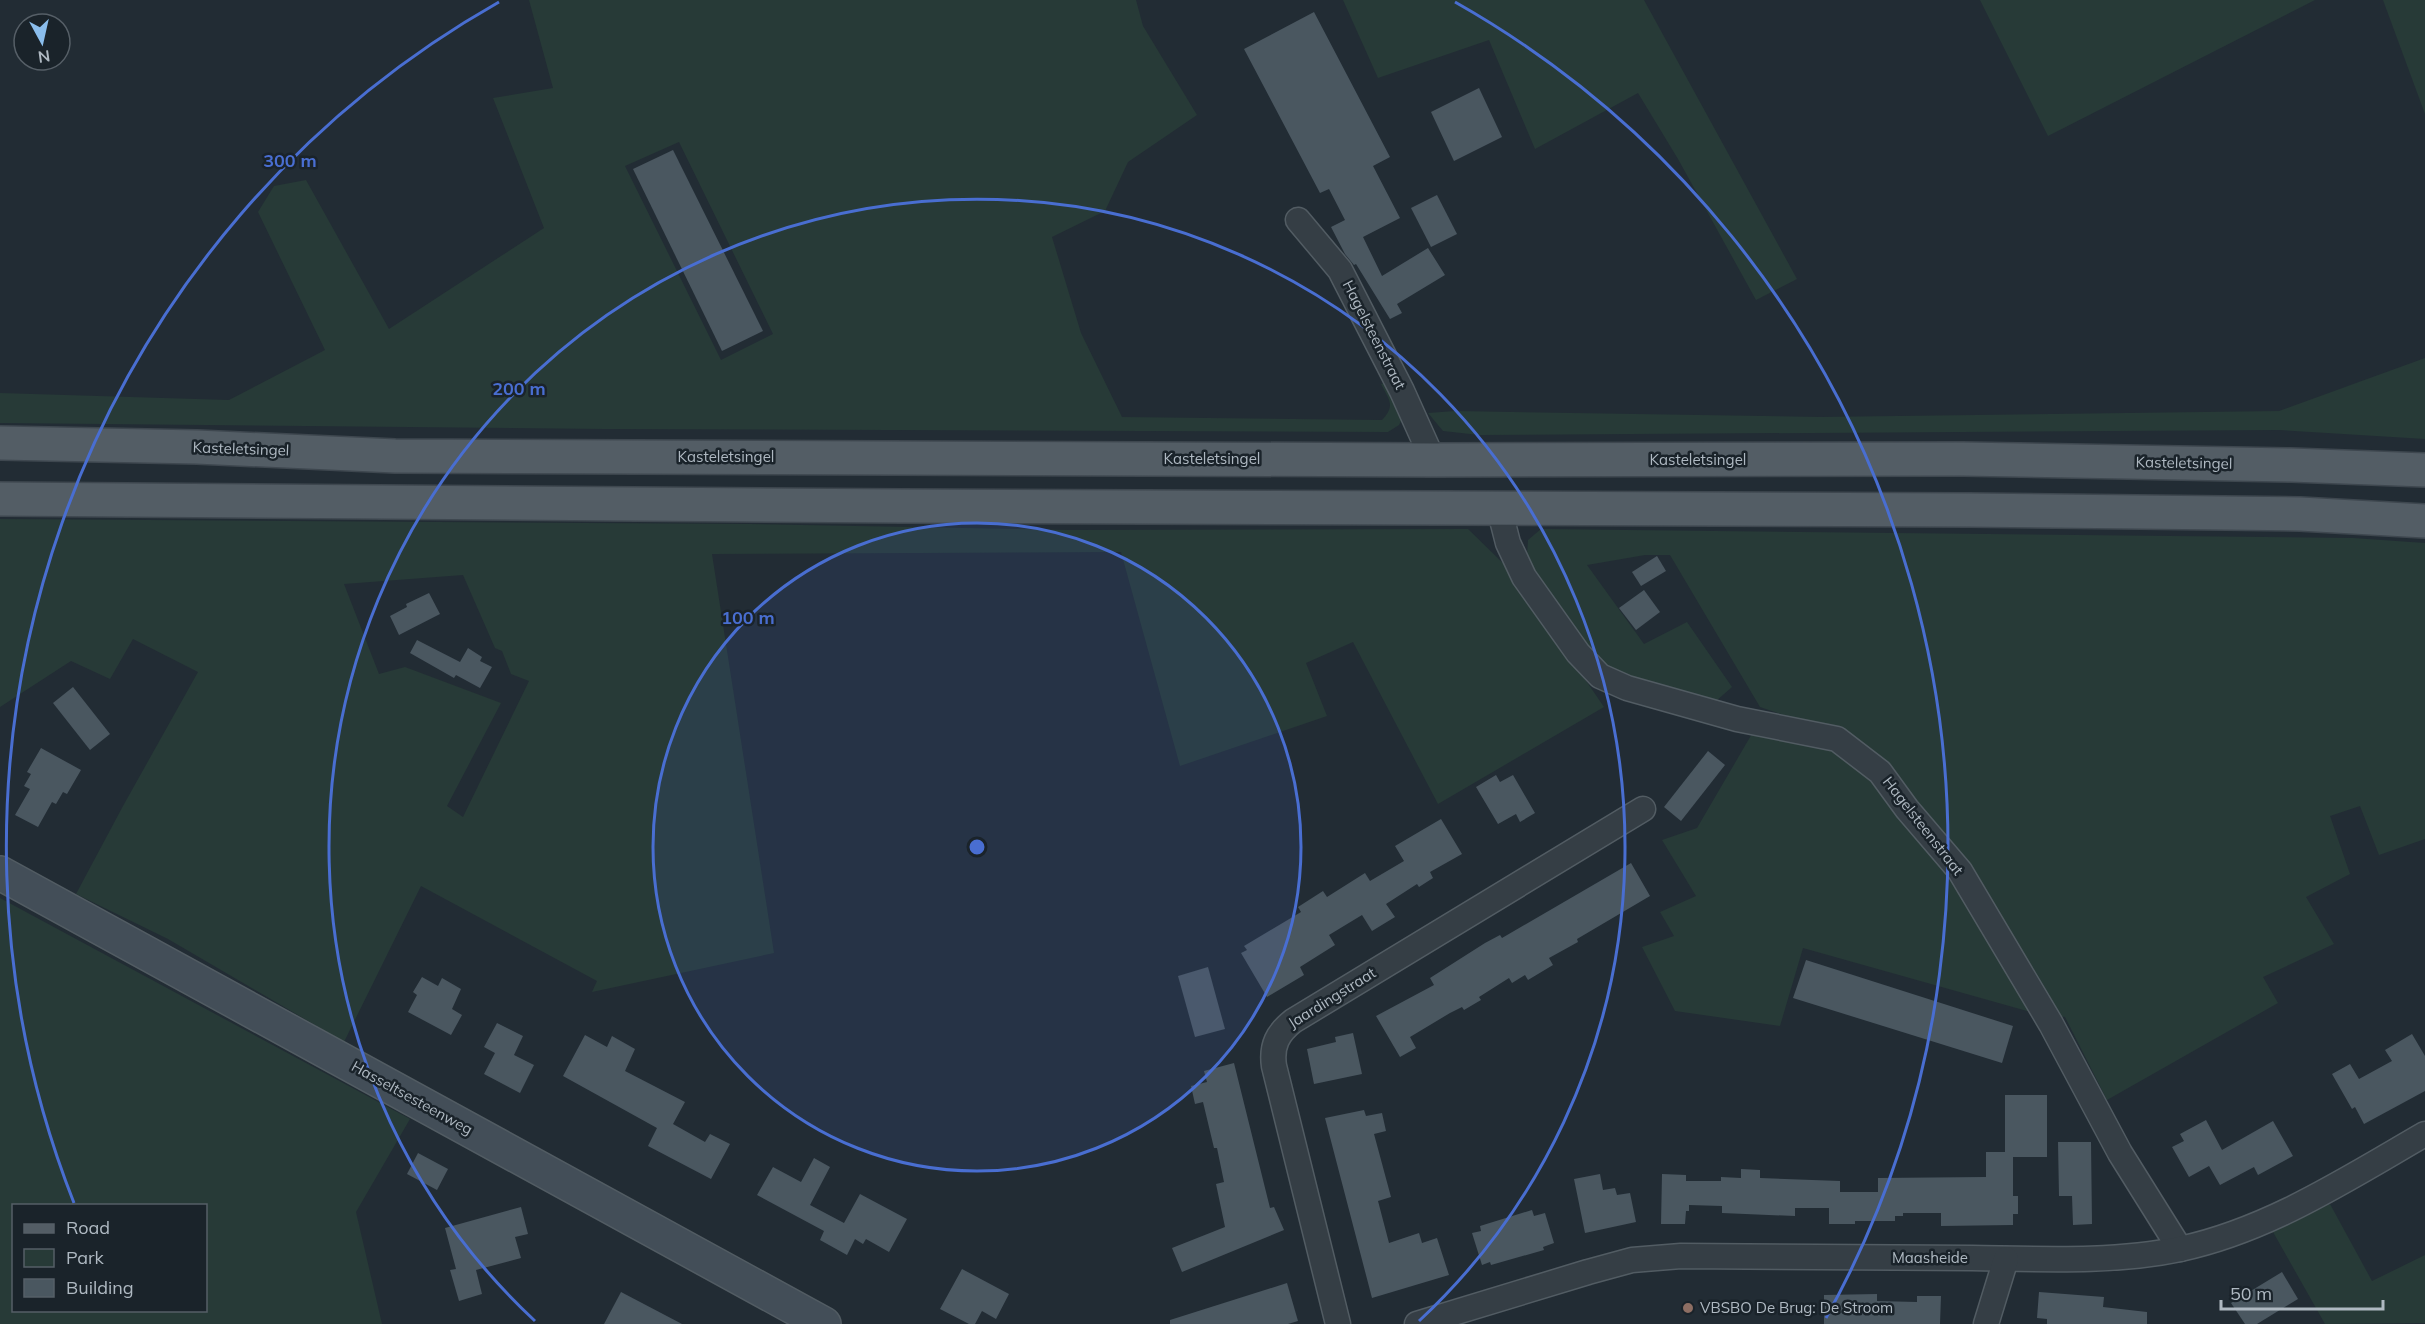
<svg xmlns="http://www.w3.org/2000/svg" width="2425" height="1324" font-family="Mulish,sans-serif">
<style>
.green{fill:#273a37;fill-rule:evenodd}
.building{fill:#4a5760}
.lines{fill:none;stroke-linecap:round;stroke-linejoin:round}
.street-casing{stroke:#525c63;stroke-width:27}
.secondary-casing{stroke:#525c63;stroke-width:36}
.primary-casing{stroke:#3e474f;stroke-width:36}
.street{stroke:#353e45;stroke-width:24}
.secondary{stroke:#434e58;stroke-width:33}
.primary{stroke:#535d65;stroke-width:33}
.ring{fill:none;stroke:#496ed1;stroke-width:3}
.education-dot{fill:#8d6e63;stroke:#1a232a;stroke-width:2}
.labels{text-anchor:middle;stroke-width:5;stroke-linejoin:round;paint-order:stroke}
.street-label{font-size:15px;fill:#afb9c2;stroke:#1a232a}
.poi-label{font-size:15px;fill:#afb9c2;stroke:#1a232a;text-anchor:start}
.centre{fill:#496ed1;stroke:#1a232a;stroke-width:3}
.ring-label{font-size:18px;text-anchor:middle;font-weight:bold;fill:#496ed1;stroke:#1a232a;stroke-width:5;stroke-linejoin:round;paint-order:stroke}
</style>
<rect width="100%" height="100%" fill="#222c34"/>
<g class="green">
<path d="M529,0h607l7,26 54,89 -69,47 -23,49 -53,26 29,96 41,84 260,3c14,-15 7,-20 -1,-36l10,-3 13,34 -5,10 -11,7 -783,-3 -605,-6v-30l229,7 96,-50 -67,-138 16,-26 32,-6 83,149 155,-101 -51,-130 60,-10zM679,142l94,192 -52,26 -96,-194z"/>
<path d="M1343,0h301l153,279 -41,21 -78,-141 -40,-66 -103,56 -46,-109 -111,38z"/>
<path d="M1980,0h335l-267,136z"/>
<path d="M2383,0h42v114z"/>
<path d="M2425,358v81l-146,-9 -800,5 -36,-4 -15,-18 27,-2 365,6 459,-6z"/>
<path d="M0,519l750,5 319,6 399,-1 43,42 93,136 -166,97 -85,-162 -47,21 21,53 -147,50 -59,-214 -409,2 62,399 -182,39 5,-11 -176,-95 -77,156 -176,-103 -92,-45 47,-88 75,-134 -65,-33 -23,40 -39,-18 -71,46zM463,575l32,73 7,3 9,23 18,7 -66,136 -16,-11 54,-103 -96,-36 -26,7 -35,-90z"/>
<path d="M1541,529l812,9 72,5v296l-46,16 -19,-49 -30,10 20,58 -44,23 28,47 -71,33 15,26 -171,97 -42,-83 -38,-6 -224,-63 -23,78 -105,-15 -33,-64 32,-11 -14,-24 36,-16 -34,-56 35,-12 56,-96 -127,-34 -92,-127 -7,-15 1,-16zM1645,555h25l90,152 27,9 -4,18 -67,-33 16,-14 -45,-65 -43,22 -57,-79z"/>
<path d="M0,898l410,221 -54,93 26,112h-382zM14,1206h192v104h-192z"/>
<path d="M2330,1204l42,77 53,-26v68l-100,1 -52,-92z"/>
</g>
<g class="building">
<path d="M1314,12l76,145 -17,9 27,52 -37,19 19,39 46,-28 17,27 -48,29 5,9 -12,6 -34,-55 -2,1 -9,-11 -14,-27 14,-7 -16,-31 -9,4 -76,-144z"/>
<path d="M1479,88l23,49 -48,24 -23,-49z"/>
<path d="M673,150l90,181 -41,20 -89,-182z"/>
<path d="M1437,195l20,39 -26,13 -20,-39z"/>
<path d="M1657,556l9,15 -25,15 -9,-14z"/>
<path d="M1644,590l16,22 -24,18 -17,-22z"/>
<path d="M429,593l11,21 -41,21 -9,-19 17,-9 -1,-3z"/>
<path d="M417,640l43,22 8,-14 14,9 -2,4 12,6 -12,21 -24,-13 -2,3 -44,-25z"/>
<path d="M73,687l37,47 -20,16 -37,-47z"/>
<path d="M41,748l40,22 -14,24 -4,-2 -7,12 -4,-2 -14,25 -23,-12 15,-26 -6,-3 7,-12 -4,-2z"/>
<path d="M1708,751l17,14 -44,56 -17,-14z"/>
<path d="M1496,775l4,7 13,-7 22,38 -15,9 -4,-8 -18,10 -22,-37z"/>
<path d="M1441,819l21,35 -32,18 3,6 -14,9 -2,-3 -31,20 9,13 -23,14 -10,-16 -33,20 6,10 -35,22 4,8 -37,22 -26,-44 6,-3 -3,-4 57,-34 -3,-5 25,-16 4,6 38,-24 5,8 34,-20 -9,-15z"/>
<path d="M1631,863l19,33 -73,43 1,3 -29,16 4,7 -25,15 -3,-5 -13,8 -3,-5 -30,19 2,3 -17,10 -2,-3 -12,6 -40,24 6,11 -16,9 -24,-41 58,-31 -4,-7 55,-35 15,-8 2,3z"/>
<path d="M1806,960l207,66 -11,37 -209,-65z"/>
<path d="M1208,967l17,62 -30,8 -17,-61z"/>
<path d="M422,977l16,9 4,-8 19,11 -9,20 10,6 -11,20 -43,-23 9,-17 -4,-3z"/>
<path d="M497,1023l26,13 -9,19 20,10 -14,28 -36,-19 11,-21 -11,-6z"/>
<path d="M1353,1033l9,41 -48,10 -7,-35 29,-7 -1,-5z"/>
<path d="M2412,1034l13,22v35l-61,33 -9,-17 -3,2 -20,-35 18,-10 9,15 33,-18 -7,-11z"/>
<path d="M585,1035l22,12 5,-11 23,13 -10,22 60,31 -12,22 32,18 5,-8 20,10 -19,35 -63,-33 9,-18 -94,-52z"/>
<path d="M1234,1063l36,145 4,-1 10,23 -102,42 -10,-24 53,-21 -9,-43 8,-2 -7,-34h-3l-11,-46 -8,2 -4,-18 16,-4 -3,-11z"/>
<path d="M2005,1095h42v62h-34v39h5v18h-5v11l-72,1v-13h-38v3h-8v5h-40v3h-26v-16h-34v8l-73,-3v-7l-33,-1v6h-3l-1,13h-24l1,-50 24,1v6h35v-4l20,1v-9l19,1v8l80,3v11h38v-14l108,-1v-25h19z"/>
<path d="M1364,1110l2,6 16,-3 4,18 -12,3 17,63 -13,4 11,42 30,-10 3,10 15,-5 12,37 -77,23 -47,-180z"/>
<path d="M2206,1120l16,30 51,-29 20,35 -35,19 -4,-8 -34,18 -11,-19 -20,11 -17,-30 12,-6 -4,-7z"/>
<path d="M2058,1142h33l1,82 -19,1 -1,-29h-13z"/>
<path d="M418,1153l30,16 -11,21 -30,-16z"/>
<path d="M814,1158l16,9 -20,38 34,18 16,-29 47,25 -18,33 -23,-13 -3,5 -8,-5 -8,16 -27,-15 4,-9 -67,-36 16,-28 28,15z"/>
<path d="M1600,1174l3,16 12,-2 2,7 13,-2 6,29 -51,11 -11,-54z"/>
<path d="M521,1207l7,27 -13,3 6,21 -45,12 6,24 -23,7 -9,-31 6,-1 -11,-41z"/>
<path d="M1532,1210l2,6 11,-3 9,30 -11,4 1,3 -53,15 -1,-3 -8,3 -10,-32 9,-2 -1,-5z"/>
<path d="M962,1269l47,25 -13,25 -14,-8 -7,13h-6l-29,-15z"/>
<path d="M2282,1272l16,27 -41,25h-12l-14,-21z"/>
<path d="M1287,1283l11,38 -10,3h-118v-4z"/>
<path d="M621,1292l61,32h-78z"/>
<path d="M2039,1292l65,5 -1,10 44,5v12h-100v-5l-10,-1z"/>
<path d="M1877,1294v7l40,1v-6h24l-1,28h-116v-29z"/>
</g>
<g class="lines">
<g class="street-casing">
<g id="street">
<path d="M1298,220l42,50 62,121 31,69"/>
<path d="M1499,508l9,35 16,34 54,76 22,23 27,12 110,31 100,20 43,33 27,37 53,62 91,153 69,129 60,96"/>
<path d="M1338,1324l-64,-258c-3,-21 4,-33 19,-45l350,-212"/>
<path d="M1417,1324l171,-52 44,-12 49,-4c97,1 194,2 291,2 67,1 142,5 208,-9 89,-19 167,-70 245,-115"/>
<path d="M1986,1324l20,-65"/>
</g>
</g>
<g class="secondary-casing">
<path id="secondary" d="M0,873l824,451"/>
</g>
<g class="primary-casing">
<g id="primary">
<path d="M0,443l197,4 198,9 1038,4 530,-1 328,6 134,5"/>
<path d="M0,499l902,7 1067,4 331,4 125,7"/>
</g>
</g>
<use href="#street" class="street"/>
<use href="#secondary" class="secondary"/>
<use href="#primary" class="primary"/>
</g>
<circle cx="977" cy="847" r="324" fill="#496ed1" fill-opacity=".12"/>
<g class="ring">
<circle cx="977" cy="847" r="324"/>
<path d="M535 1321A648 648 0 1 1 1419 1321"/>
<path d="M74 1203A971 971 0 0 1 499 2M1455 2A971 971 0 0 1 1826 1318"/>
</g>
<circle class="education-dot" cx="1688" cy="1308" r="6"/>
<g class="labels">
<g class="street-label">
<text transform="translate(1374 335) rotate(63)" y="5">Hagelsteenstraat</text>
<text transform="translate(241 449) rotate(2)" y="5">Kasteletsingel</text>
<text x="726" y="462">Kasteletsingel</text>
<text x="1212" y="464">Kasteletsingel</text>
<text x="1698" y="465">Kasteletsingel</text>
<text transform="translate(2184 463) rotate(1)" y="5">Kasteletsingel</text>
<text transform="translate(1923 826) rotate(52)" y="5">Hagelsteenstraat</text>
<text transform="translate(1332 998) rotate(-32)" y="5">Jaardingstraat</text>
<text transform="translate(412 1098) rotate(29)" y="5">Hasseltsesteenweg</text>
<text x="1930" y="1263">Maasheide</text>
</g>
<g class="poi-label">
<text x="1700" y="1313">VBSBO De Brug: De Stroom</text>
</g>
</g>
<circle cx="977" cy="847" r="9" class="centre"/>
<g class="ring-label">
<text x="290" y="167">300 m</text>
<text x="519" y="395">200 m</text>
<text x="748" y="624">100 m</text>
</g>
<rect x="12" y="1204" width="195" height="108" fill="#1a232a" stroke="#565f67" stroke-width="1.5"/>
<rect x="24" y="1224" width="30" height="9" fill="#535d65" stroke="#565f67" stroke-width="1.5"/>
<text x="66" y="1234" font-size="18" fill="#afb9c2">Road</text>
<rect x="24" y="1249" width="30" height="18" fill="#273a37" stroke="#565f67" stroke-width="1.5"/>
<text x="66" y="1264" font-size="18" fill="#afb9c2">Park</text>
<rect x="24" y="1279" width="30" height="18" fill="#4a5760" stroke="#565f67" stroke-width="1.5"/>
<text x="66" y="1294" font-size="18" fill="#afb9c2">Building</text>
<g transform="translate(42 42) rotate(172)"><circle r="28" fill="#1a232a" stroke="#565f67" stroke-width="1.5"/>
<path d="M0-4.5L10 22L0 15L-10 22Z" fill="#8abdec"/>
<text y="-9" font-size="16" font-weight="bold" text-anchor="middle" fill="#afb9c2">N</text>
</g>
<path d="M2221 1300v9h162v-9" fill="none" stroke="#afb9c2" stroke-width="3"/>
<text x="2230" y="1300" font-size="18" fill="#afb9c2" stroke="#1a232a" stroke-width="4.5" paint-order="stroke">50 m</text>
</svg>
